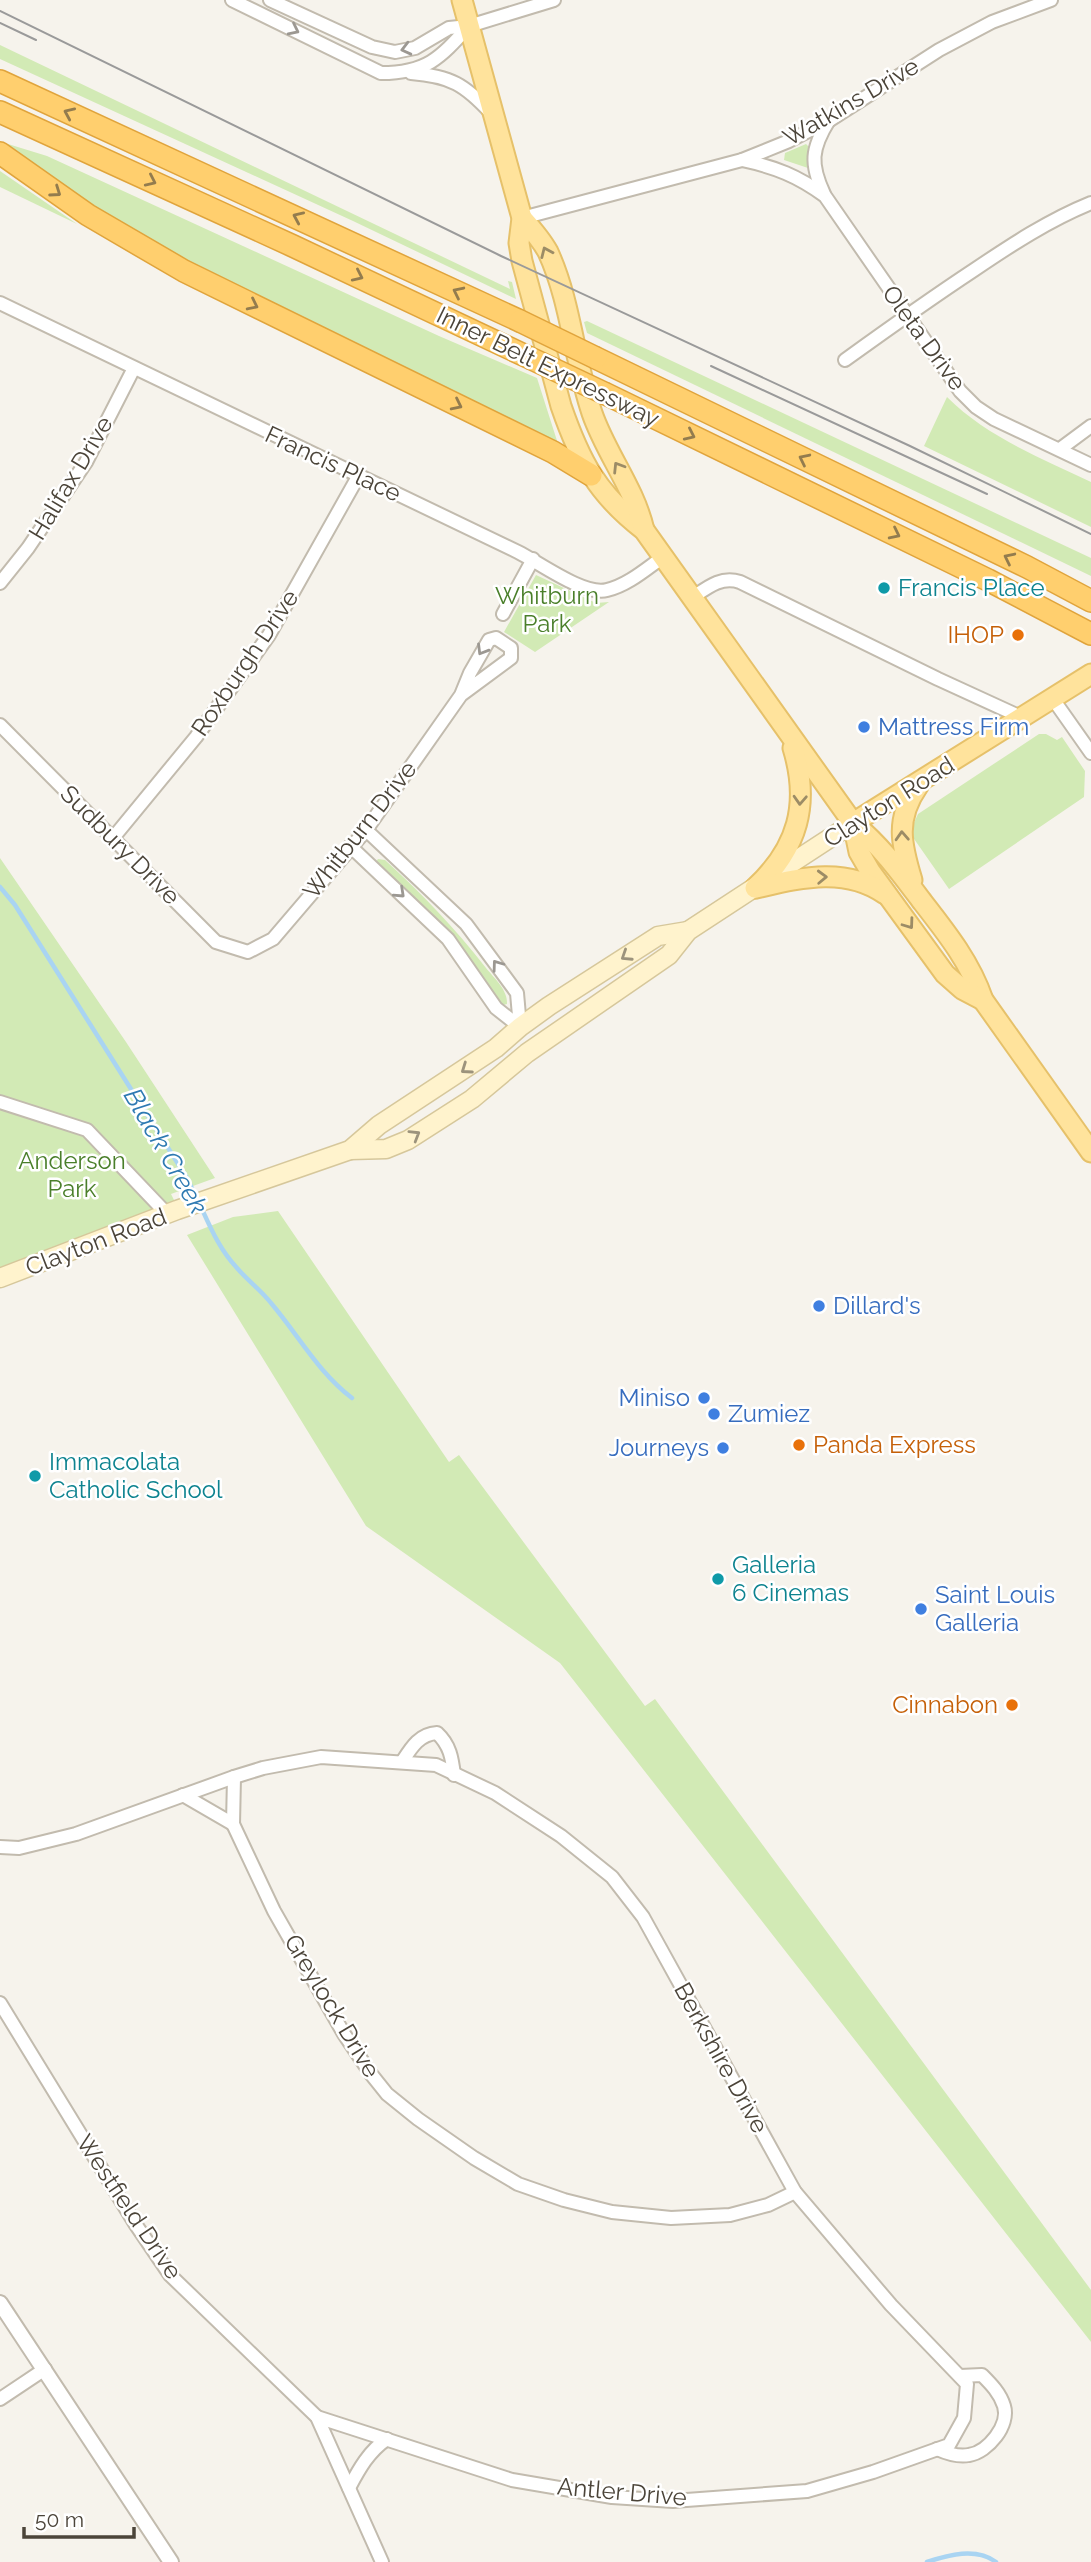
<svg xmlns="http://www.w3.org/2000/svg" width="1091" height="2562" font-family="Raleway,sans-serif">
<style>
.green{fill:#d2eab5}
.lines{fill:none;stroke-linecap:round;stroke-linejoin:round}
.stream{stroke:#a9d4f2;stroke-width:4.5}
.minor-casing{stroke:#c2bbae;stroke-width:16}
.tertiary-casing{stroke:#c2bbae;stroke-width:18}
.secondary-casing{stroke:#d6c79b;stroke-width:21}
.primary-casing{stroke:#e6c16a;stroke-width:23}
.motorway-casing{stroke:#e0a43c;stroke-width:24}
.minor{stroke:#fff;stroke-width:12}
.tertiary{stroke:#fff;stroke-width:14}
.secondary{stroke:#fff3cd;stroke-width:18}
.primary{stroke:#ffe39c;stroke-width:19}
.motorway{stroke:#ffcf6e;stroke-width:21}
.tram{stroke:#9a9a9a;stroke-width:2}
.motorway-bridge-casing{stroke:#e0a43c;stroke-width:24;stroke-linecap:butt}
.motorway-bridge{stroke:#ffcf6e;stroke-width:21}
.oneway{stroke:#9c9892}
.oneway2{stroke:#937c4e}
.oneway3{stroke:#9c8c66}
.oneway4{stroke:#9c937c}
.culture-dot{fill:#0f9aa8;stroke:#fff;stroke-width:2.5}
.food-dot{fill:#e8710a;stroke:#fff;stroke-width:2.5}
.shop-dot{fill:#3f7fe0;stroke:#fff;stroke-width:2.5}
.labels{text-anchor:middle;stroke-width:5;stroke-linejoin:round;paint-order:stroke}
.street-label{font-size:24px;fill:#4b4439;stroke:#fff}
.culture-label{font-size:24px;fill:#0d838f;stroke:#fff;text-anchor:start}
.park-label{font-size:24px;fill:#4a7f2a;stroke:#fff}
.food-label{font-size:24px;fill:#c56008;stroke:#fff;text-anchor:end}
.shop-label{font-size:24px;fill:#366cbe;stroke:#fff;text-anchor:start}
.water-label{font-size:26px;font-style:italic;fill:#2e7ab2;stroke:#fff}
</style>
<rect width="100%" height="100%" fill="#f6f3ec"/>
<g class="green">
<path d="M0,45l510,244 -2,-8 4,1 4,17 -163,-78 -353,-162z"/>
<path d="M8,144l39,12 392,180 98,42 22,69 -403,-197 -151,-102z"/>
<path d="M806,144l4,4 -2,20 -24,-8 1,-7z"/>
<path d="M0,171l77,53 -77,-37z"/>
<path d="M587,321l504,237v18l-504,-243 -3,-11z"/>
<path d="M947,397c40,40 94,61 144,85v45l-167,-81z"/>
<path d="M536,575l60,28 13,-1 -74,50 -31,-20z"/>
<path d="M1039,734h7l11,6 5,-3 23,34 -1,26 -135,92 -37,-53v-9l6,-13z"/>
<path d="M0,858l126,184 89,136 -44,16 8,16 -179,68z"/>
<path d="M378,859l7,1c37,34 70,68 101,108 8,10 22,22 21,36l-7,2 -125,-143z"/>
<path d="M278,1211l171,251 10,-7 186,251 10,-7 436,591v52l-531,-679 -194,-137 -179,-291 46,-18z"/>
</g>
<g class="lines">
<g class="stream">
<path d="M0,887l15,18 172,273 10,21"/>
<path d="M201,1207c10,22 19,43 36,61 10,12 24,22 34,35 28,33 47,69 81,95"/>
<path d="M927,2562c21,-7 49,-15 69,0"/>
</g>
<g class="minor-casing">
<g id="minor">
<path d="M232,0l149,73c46,0 59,-15 88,-47"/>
<path d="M270,0l102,47 23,5 20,-4 34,-20 20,-2 85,-26"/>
<path d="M411,73c40,3 54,12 80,40"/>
<path d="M742,160c33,7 56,16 83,36l135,195 16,16 18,12 97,46"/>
<path d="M824,194c-14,-30 -13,-45 5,-74"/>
<path d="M522,218l220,-58 47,-19 41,-21 109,-70 53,-28 59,-22"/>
<path d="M0,303l518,249c22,11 66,44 89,38 21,-5 39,-21 56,-33"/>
<path d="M845,360c43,-31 85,-61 129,-90 37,-25 75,-50 117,-67"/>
<path d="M1060,449l31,-23"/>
<path d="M0,583l28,-35 58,-86 48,-94"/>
<path d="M692,598c16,-11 29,-22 48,-16l198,97 85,39"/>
<path d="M503,614l30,-55"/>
<path d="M1053,699l38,54"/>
<path d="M0,725l216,217 32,10 25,-13 93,-109 95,-135 50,-37v-10l-15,-10 -7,2 -19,33 -9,22"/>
<path d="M366,830l100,94 51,69 3,34"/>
<path d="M113,838l83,-101 73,-102 90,-160"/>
<path d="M350,846l98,93 48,69 24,19"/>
<path d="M0,1102l87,28 80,84"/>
<path d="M402,1762c9,-14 17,-28 35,-29 13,12 15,25 17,42"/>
<path d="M234,1777l-1,47 41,87 70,123 27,40 16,20 31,25 56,39 44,26 46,16 48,12 59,6 59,-3 38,-10 27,-13"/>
<path d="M183,1795l50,29"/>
<path d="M0,1847l19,1 57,-14 158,-57 29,-9 58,-11 115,8 59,28 66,43 51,41 31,40 152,275 96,113 76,79 -3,34 -15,27 -76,27 -66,19 -134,10 -61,-4 -100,-17 -195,-63"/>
<path d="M0,2003l136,222 34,50 147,142 65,145"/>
<path d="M0,2399l45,-30"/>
<path d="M937,2449c9,4 22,8 32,6 19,-3 41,-30 35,-49 -4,-13 -13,-22 -22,-31l-22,1"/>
<path d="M349,2488c10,-19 20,-37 38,-49"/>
</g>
</g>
<g class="tertiary-casing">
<path id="tertiary" d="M0,2303l171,259"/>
</g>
<g class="secondary-casing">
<g id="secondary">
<path d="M350,1150l36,-1 22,-9 64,-41 55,-46 142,-98 19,-24 165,-108"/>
<path d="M0,1278l177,-68 173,-60 29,-25 117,-77 24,-21 29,-21 109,-70 30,-5"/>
</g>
</g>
<g class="primary-casing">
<g id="primary">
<path d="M462,0l60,218 -3,25 3,18 39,145c19,55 36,88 83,124l209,293c28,23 47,49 68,77 25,32 49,62 62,100l108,152"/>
<path d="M522,218c9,10 19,21 26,34 23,50 26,108 44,161 14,41 42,74 52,117"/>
<path d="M853,823l238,-149"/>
<path d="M853,823l6,29 11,19 75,103 17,15 21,11"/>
<path d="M912,880c-11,-36 -17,-61 6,-94"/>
<path d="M755,888c43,-40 55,-84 38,-140"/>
<path d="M756,888c44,-10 89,-22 129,6"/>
</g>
</g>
<g class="motorway-casing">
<g id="motorway">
<path d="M0,81l520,240"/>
<path d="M0,112l293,134 237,112"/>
<path d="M0,153l88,62 96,56 369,181 38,23"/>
<path d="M596,358l431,209 64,34"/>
<path d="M606,394l382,186 103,54"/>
</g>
</g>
<use href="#minor" class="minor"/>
<use href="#tertiary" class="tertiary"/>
<use href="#secondary" class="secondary"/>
<use href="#primary" class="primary"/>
<use href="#motorway" class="motorway"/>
<g class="tram">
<path d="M0,11l501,245 409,190 181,88"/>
<path d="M0,23l36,17"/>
<path d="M711,366l276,128"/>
</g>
<g class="motorway-bridge-casing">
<g id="motorway-bridge">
<path d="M520,321l76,37"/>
<path d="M530,358l76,36"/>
</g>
</g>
<use href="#motorway-bridge" class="motorway-bridge"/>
</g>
<defs><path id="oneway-chevron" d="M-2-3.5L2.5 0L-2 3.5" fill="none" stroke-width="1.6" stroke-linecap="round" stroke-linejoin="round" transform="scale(1.75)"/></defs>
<g class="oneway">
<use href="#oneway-chevron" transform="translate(294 30) rotate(26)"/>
<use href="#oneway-chevron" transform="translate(406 49) rotate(166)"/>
<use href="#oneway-chevron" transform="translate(482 650) rotate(121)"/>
<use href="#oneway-chevron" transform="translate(400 893) rotate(43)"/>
<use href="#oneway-chevron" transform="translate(497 965) rotate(-126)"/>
</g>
<g class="oneway2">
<use href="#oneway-chevron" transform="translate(69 113) rotate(-156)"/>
<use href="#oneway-chevron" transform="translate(151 181) rotate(25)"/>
<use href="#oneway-chevron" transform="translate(56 192) rotate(35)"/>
<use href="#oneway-chevron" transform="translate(298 217) rotate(-156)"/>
<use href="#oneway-chevron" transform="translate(358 276) rotate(25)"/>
<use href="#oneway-chevron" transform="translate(458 292) rotate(-154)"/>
<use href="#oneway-chevron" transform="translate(253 305) rotate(26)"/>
<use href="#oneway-chevron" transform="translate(457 405) rotate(26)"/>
<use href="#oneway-chevron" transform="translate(690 435) rotate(25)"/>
<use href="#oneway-chevron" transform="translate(804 459) rotate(-154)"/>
<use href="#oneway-chevron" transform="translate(895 534) rotate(26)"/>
<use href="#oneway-chevron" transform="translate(1009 558) rotate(-154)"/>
</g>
<g class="oneway3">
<use href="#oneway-chevron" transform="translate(546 252) rotate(-114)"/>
<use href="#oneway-chevron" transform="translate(618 467) rotate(-122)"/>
<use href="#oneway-chevron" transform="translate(800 800) rotate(93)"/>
<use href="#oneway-chevron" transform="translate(902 836) rotate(-93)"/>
<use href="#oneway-chevron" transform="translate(822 877) rotate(-2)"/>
<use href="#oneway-chevron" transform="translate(909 924) rotate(54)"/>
</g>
<g class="oneway4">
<use href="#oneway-chevron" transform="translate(626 956) rotate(147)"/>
<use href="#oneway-chevron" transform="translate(466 1069) rotate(145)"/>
<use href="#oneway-chevron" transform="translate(415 1135) rotate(-31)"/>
</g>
<g class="culture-dot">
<circle cx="884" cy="588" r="7"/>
<circle cx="35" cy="1476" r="7"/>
<circle cx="718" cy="1579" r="7"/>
</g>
<g class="food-dot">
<circle cx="1018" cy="635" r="7"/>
<circle cx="799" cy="1445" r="7"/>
<circle cx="1012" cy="1705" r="7"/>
</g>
<g class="shop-dot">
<circle cx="864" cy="727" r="7"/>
<circle cx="819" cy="1306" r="7"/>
<circle cx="704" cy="1398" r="7"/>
<circle cx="714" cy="1414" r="7"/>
<circle cx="723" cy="1448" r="7"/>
<circle cx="921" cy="1609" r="7"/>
</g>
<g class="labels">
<g class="street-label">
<text transform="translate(851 102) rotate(-30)" y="8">Watkins Drive</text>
<text transform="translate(924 338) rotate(54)" y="8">Oleta Drive</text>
<text transform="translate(548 367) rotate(26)" y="8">Inner Belt Expressway</text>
<text transform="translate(333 464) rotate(25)" y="8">Francis Place</text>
<text transform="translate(71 478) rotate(-59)" y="8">Halifax Drive</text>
<text transform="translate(245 663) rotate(-56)" y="8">Roxburgh Drive</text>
<text transform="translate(889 802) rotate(-32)" y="8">Clayton Road</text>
<text transform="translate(360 830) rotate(-52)" y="8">Whitburn Drive</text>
<text transform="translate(120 845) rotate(45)" y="8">Sudbury Drive</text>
<text transform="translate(96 1242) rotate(-21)" y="8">Clayton Road</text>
<text transform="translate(332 2006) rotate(59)" y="8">Greylock Drive</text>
<text transform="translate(721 2058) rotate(61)" y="8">Berkshire Drive</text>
<text transform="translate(129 2207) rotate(56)" y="8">Westfield Drive</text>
<text transform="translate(622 2492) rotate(5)" y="8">Antler Drive</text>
</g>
<g class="culture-label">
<text x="898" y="596">Francis Place</text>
<text x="49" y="1470">Immacolata<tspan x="49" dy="28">Catholic School</tspan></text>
<text x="732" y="1573">Galleria<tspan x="732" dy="28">6 Cinemas</tspan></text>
</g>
<g class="park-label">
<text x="547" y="604">Whitburn<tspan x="547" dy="28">Park</tspan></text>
<text x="72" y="1169">Anderson<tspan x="72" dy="28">Park</tspan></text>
</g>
<g class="food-label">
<text x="1004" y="643">IHOP</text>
<text x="813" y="1453" text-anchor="start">Panda Express</text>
<text x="998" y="1713">Cinnabon</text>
</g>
<g class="shop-label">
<text x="878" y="735">Mattress Firm</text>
<text x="833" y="1314">Dillard's</text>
<text x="690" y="1406" text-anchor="end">Miniso</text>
<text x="728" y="1422">Zumiez</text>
<text x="709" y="1456" text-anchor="end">Journeys</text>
<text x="935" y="1603">Saint Louis<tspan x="935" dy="28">Galleria</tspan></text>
</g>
<g class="water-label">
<text transform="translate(166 1151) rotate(60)" y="9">Black Creek</text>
</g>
</g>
<path d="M24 2527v10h110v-10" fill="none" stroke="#4b4439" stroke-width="3.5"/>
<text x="35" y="2527" font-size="21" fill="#4b4439" stroke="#ffffff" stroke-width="5" paint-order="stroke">50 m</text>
</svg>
